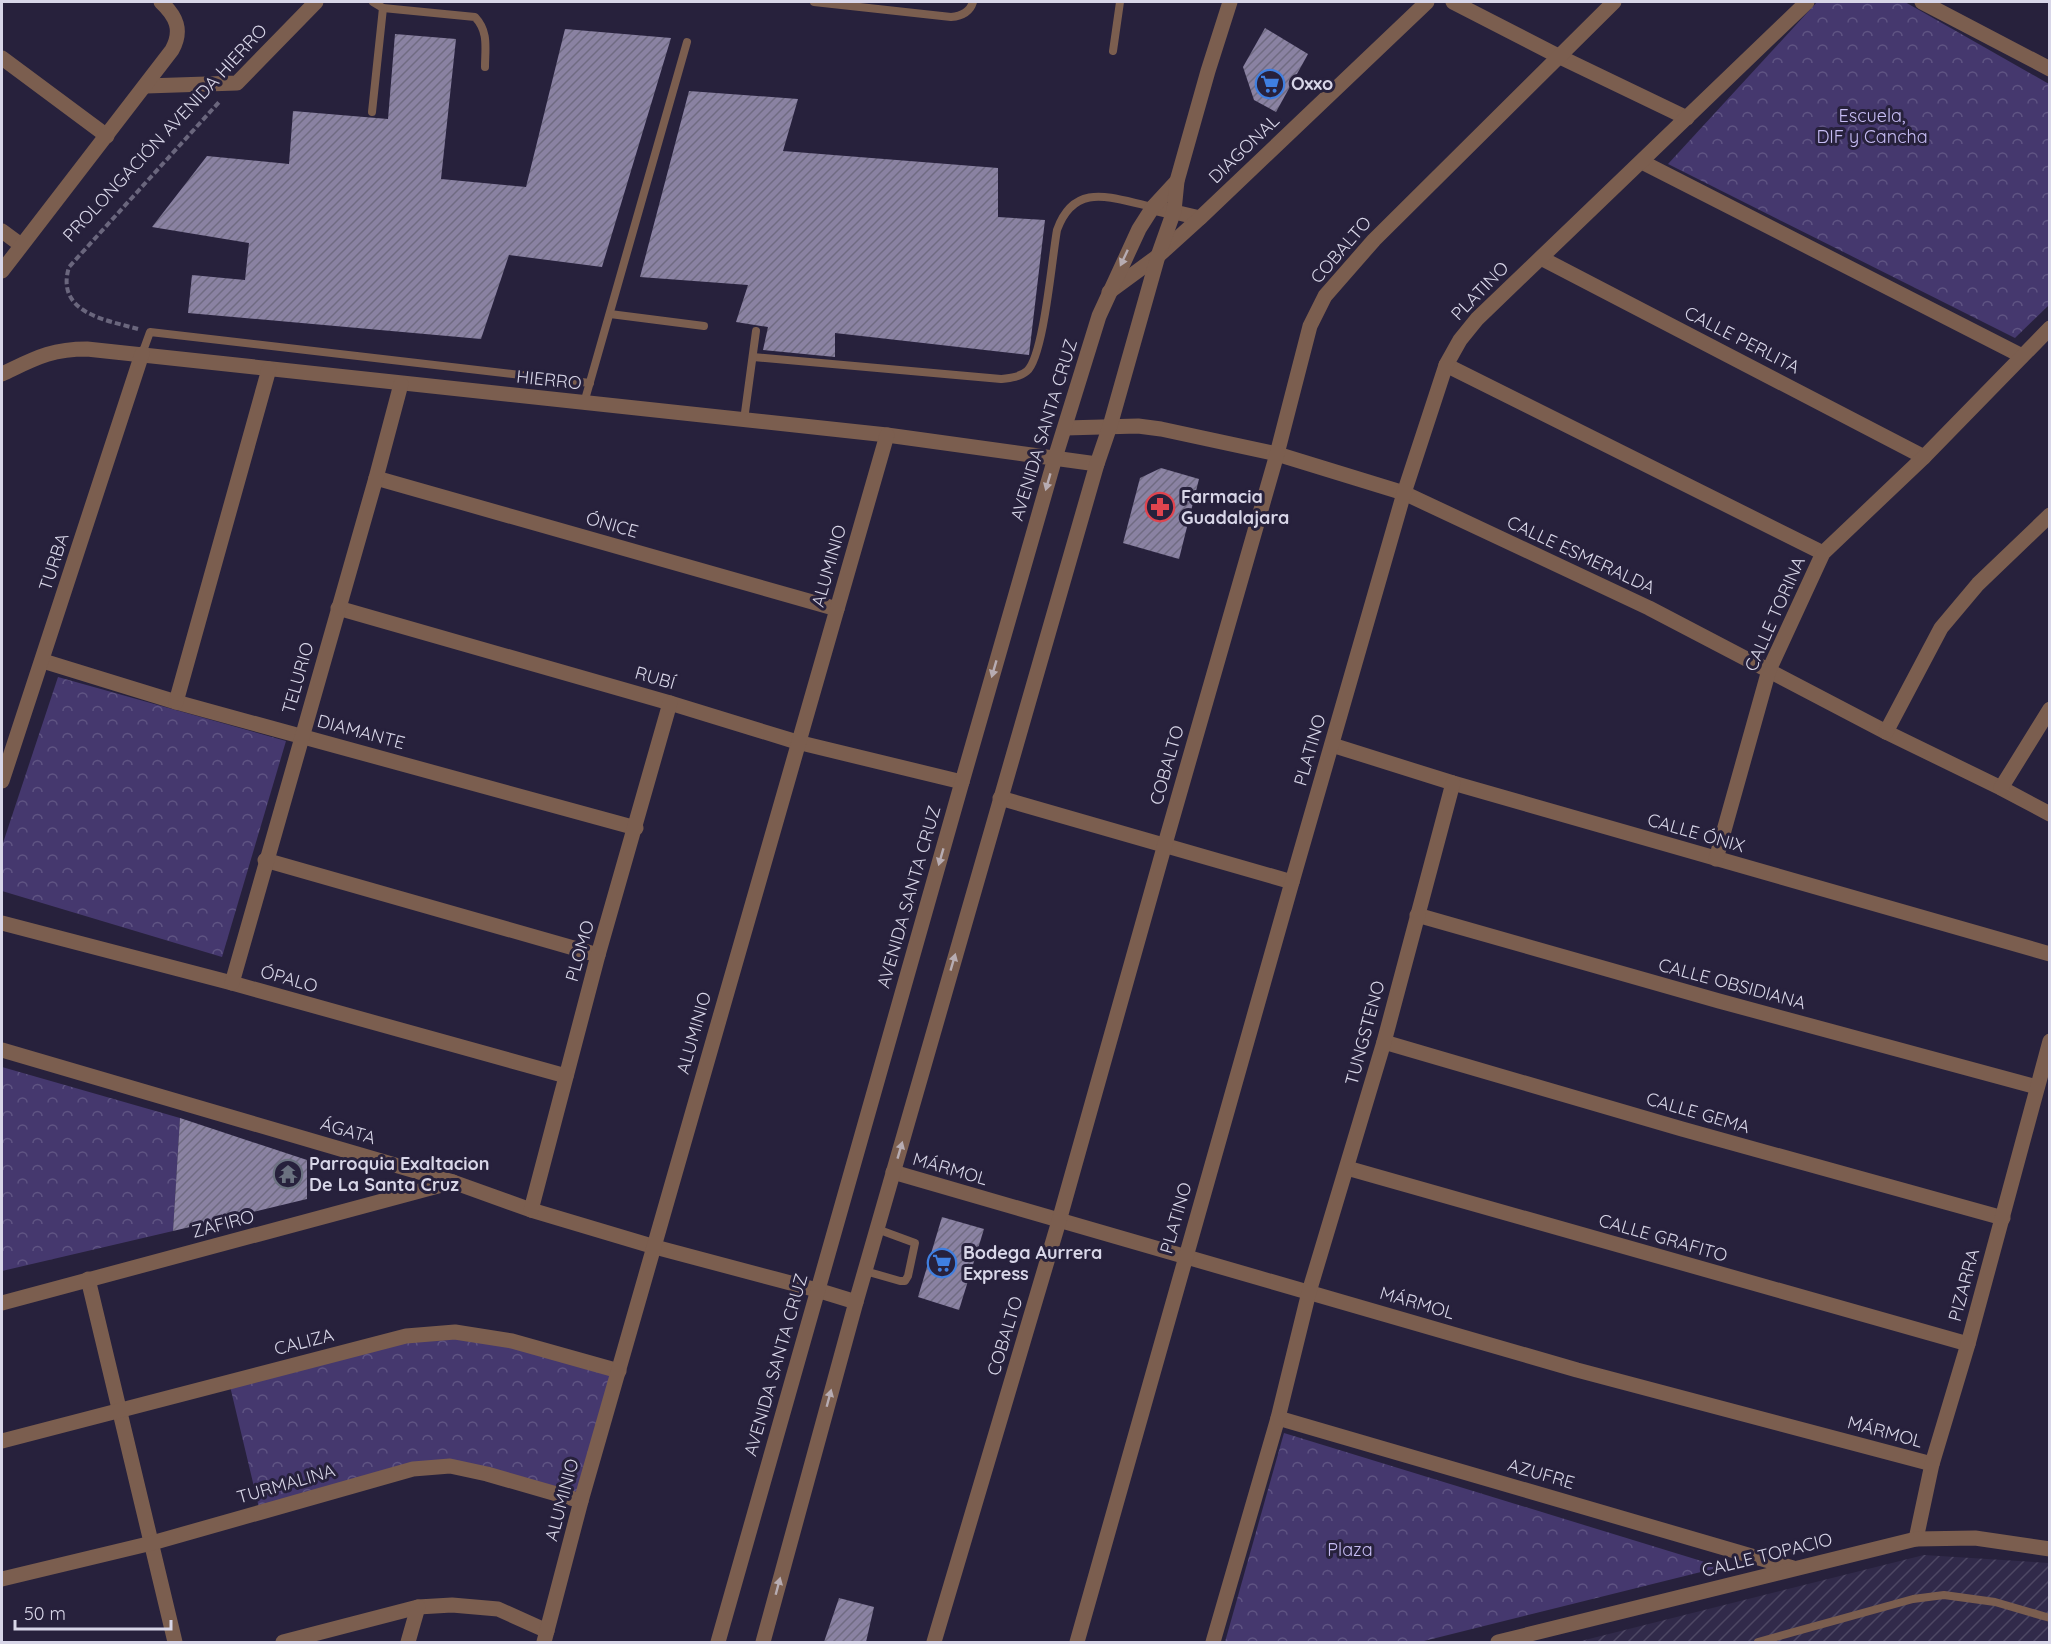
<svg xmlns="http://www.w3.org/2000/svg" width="2051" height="1644" font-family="Quicksand,sans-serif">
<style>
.industrial{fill:url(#industrial-furrows)}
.forest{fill:url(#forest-crowns)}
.building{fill:url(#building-hatch)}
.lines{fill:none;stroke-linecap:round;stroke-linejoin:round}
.path{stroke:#6a667d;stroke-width:4;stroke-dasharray:6 3;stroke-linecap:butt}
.service{stroke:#7b5e4f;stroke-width:8}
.minor{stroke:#7b5e4f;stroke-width:15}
.tertiary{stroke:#7b5e4f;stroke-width:15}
.oneway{fill:#b7acb2}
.labels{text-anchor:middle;stroke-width:6;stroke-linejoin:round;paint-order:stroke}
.poi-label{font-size:18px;font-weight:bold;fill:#d8d6e8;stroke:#27213c;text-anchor:start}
.park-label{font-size:18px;fill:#c7bdf5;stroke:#27213c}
.street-label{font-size:18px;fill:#d8d6e8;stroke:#27213c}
</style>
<defs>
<pattern id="industrial-furrows" width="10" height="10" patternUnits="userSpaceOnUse" patternTransform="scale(1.5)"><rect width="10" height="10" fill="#312a4a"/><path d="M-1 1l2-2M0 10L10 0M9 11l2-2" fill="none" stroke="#4e4864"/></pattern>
<pattern id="forest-crowns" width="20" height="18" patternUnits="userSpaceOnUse" patternTransform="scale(1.5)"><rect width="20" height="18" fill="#45386e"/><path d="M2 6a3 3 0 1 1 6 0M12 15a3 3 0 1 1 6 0" fill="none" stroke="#5f5483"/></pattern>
<pattern id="building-hatch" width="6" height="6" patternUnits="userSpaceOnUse" patternTransform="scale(1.5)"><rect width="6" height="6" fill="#8a82a2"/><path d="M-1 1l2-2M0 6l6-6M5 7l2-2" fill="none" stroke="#706b82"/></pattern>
</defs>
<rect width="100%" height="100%" fill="#27213c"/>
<path class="industrial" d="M1924,1555l125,8v79h-472z"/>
<g class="forest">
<path d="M1817,2h88l144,82v221l-34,33 -347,-174z"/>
<path d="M58,677l228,64 -64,216 -220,-66v-45z"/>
<path d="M2,1067l178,51 -7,113 -171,40z"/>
<path d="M455,1332l164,39 -38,130 -131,-35 -190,46 -31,-130z"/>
<path d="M1284,1433l437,134 -301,75h-195z"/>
</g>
<g class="building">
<path d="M1265,28l43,26 -32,58 -22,-12 -11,-33z"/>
<path d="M565,29l106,9 -69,229 -93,-12 -28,84 -293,-26 4,-38 53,5 4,-37 -97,-16 55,-71 82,8 4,-53 95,8 7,-85 61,5 -15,140 85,8z"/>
<path d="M689,91l109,8 -15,52 215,17v49l47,3 -16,135 -194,-22v24l-72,-7 5,-23 -32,-5 12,-37 -108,-8z"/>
<path d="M1161,468l38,11 -20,80 -56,-16 17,-65z"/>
<path d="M180,1118l127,42v39l-134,32z"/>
<path d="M942,1217l42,12 -25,81 -41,-13z"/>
<path d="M839,1598l35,9 -8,35h-42z"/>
</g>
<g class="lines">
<path class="path" d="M138,329c-32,-9 -83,-16 -69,-62l151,-166"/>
<g class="service">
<path d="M373,2l10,6 92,9c14,15 10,31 10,50"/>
<path d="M814,2l137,15c11,-1 19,-5 22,-15"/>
<path d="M1113,51l7,-49"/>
<path d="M372,112l11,-104"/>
<path d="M610,314l94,12"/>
<path d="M142,354l8,-22 440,51"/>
<path d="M753,357l248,22c9,-1 19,-2 26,-8 17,-15 25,-114 30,-141 18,-50 56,-31 96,-23"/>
<path d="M584,403l103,-361"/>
<path d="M744,420l12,-89"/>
<path d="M865,1271l35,10h5l3,-5 7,-33 -38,-14"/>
<path d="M1758,1642l155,-43 31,-4 51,7 55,16"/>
</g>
<g class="minor">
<path d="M1453,2l105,54 129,62"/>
<path d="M1922,2l128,67"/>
<path d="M2,58l105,78"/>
<path d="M146,86l91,-3 79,-81"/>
<path d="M1642,162l380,194"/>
<path d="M1153,207l47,11"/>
<path d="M2,231l19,14"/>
<path d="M1541,258l383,199"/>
<path d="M2,271l170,-221c11,-20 4,-34 -11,-48"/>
<path d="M1109,292l49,-36 42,-38 227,-216"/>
<path d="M1446,365l377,188"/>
<path d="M2,374c32,-15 48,-25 85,-25l800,86 210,29"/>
<path d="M1065,428l73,-2 23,3 116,25 127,39 245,115 237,124 115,56 49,26"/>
<path d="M376,478l461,131"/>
<path d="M338,608l332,95 127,39 165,40"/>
<path d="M43,661l133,41 460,126"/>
<path d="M176,702l93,-333"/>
<path d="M1886,732l55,-104 37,-44 72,-69"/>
<path d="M1332,745l121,38 597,171"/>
<path d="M2,781l140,-427"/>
<path d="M2001,788l49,-79"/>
<path d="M1000,798l292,84"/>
<path d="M1716,859l53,-189 54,-117 101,-96 126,-129"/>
<path d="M265,860l333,95"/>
<path d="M1417,915l302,86 318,86"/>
<path d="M2,923l230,60 334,93"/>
<path d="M232,983l144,-505 25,-94"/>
<path d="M1384,1042l298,87 321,89"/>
<path d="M2,1050l451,132 78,28 124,37 162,43 39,12"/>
<path d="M1347,1168l621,176"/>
<path d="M893,1172l684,198 355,94"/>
<path d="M531,1210l67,-255 72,-252"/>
<path d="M88,1279l87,363"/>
<path d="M2,1303l451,-121"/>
<path d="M1278,1418l515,150"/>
<path d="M2,1441l404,-105 49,-4 57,9 107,30"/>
<path d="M1916,1539l16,-75 36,-120 82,-303"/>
<path d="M2,1579l150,-36 261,-74 37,-3 37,8 94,27"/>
<path d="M283,1642l135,-35 34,-2 46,4 49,22"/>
<path d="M408,1642l10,-35"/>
<path d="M544,1642l37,-141 306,-1066"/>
<path d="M934,1642l125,-421 106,-377 112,-390 33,-128 15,-30 49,-56 240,-238"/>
<path d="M1077,1642l215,-760 112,-389 42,-128 14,-25 17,-21 330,-317"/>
<path d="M1213,1642l65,-224 31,-126 75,-250 69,-259"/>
<path d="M1498,1642l418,-103 59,-1 75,11"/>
</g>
<g class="tertiary">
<path d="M718,1642l244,-860 93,-324 44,-142 40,-87 14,-22 24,-26"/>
<path d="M763,1642l93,-340 241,-838 13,-38 48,-170 16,-45 3,-30 31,-110 22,-69"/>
</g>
</g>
<defs><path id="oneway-solid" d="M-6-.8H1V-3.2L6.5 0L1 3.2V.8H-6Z" transform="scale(1.5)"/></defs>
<g class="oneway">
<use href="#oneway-solid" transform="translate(1124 258) rotate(115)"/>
<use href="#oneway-solid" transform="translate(1048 482) rotate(106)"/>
<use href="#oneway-solid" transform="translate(994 669) rotate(106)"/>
<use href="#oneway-solid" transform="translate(941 857) rotate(106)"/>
<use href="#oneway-solid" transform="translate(953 962) rotate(-74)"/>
<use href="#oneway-solid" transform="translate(900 1150) rotate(-74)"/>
<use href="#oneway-solid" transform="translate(829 1398) rotate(-75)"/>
<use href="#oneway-solid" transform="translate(778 1586) rotate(-75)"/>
</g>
<defs>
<g id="supermarket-ring" transform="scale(1.5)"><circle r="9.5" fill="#27213c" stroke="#3f7fe0" stroke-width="1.5"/><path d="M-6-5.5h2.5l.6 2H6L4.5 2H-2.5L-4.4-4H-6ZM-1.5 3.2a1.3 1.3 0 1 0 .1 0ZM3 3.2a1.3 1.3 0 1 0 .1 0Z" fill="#3f7fe0"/></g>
<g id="pharmacy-ring" transform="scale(1.5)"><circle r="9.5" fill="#27213c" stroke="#e0444e" stroke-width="1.5"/><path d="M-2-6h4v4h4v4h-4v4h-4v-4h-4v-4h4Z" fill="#e0444e"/></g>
<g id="temple-ring" transform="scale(1.5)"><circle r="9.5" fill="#27213c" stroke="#6b7280" stroke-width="1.5"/><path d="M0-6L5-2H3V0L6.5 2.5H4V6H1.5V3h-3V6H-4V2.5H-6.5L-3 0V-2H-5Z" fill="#6b7280"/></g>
</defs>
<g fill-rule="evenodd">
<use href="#supermarket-ring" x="1270" y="84"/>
<use href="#pharmacy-ring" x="1160" y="507"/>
<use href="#temple-ring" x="288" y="1174"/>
<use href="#supermarket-ring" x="942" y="1263"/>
</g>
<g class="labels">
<g class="poi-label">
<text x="1291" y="90">Oxxo</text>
<text x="1181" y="503">Farmacia<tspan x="1181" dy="21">Guadalajara</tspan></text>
<text x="309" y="1170">Parroquia Exaltacion<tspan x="309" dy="21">De La Santa Cruz</tspan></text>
<text x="963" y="1259">Bodega Aurrera<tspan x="963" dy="21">Express</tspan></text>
</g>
<g class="park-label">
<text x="1872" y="122">Escuela,<tspan x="1872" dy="21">DIF y Cancha</tspan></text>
<text x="1350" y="1556">Plaza</text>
</g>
<g class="street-label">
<text transform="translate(165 133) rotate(-47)" y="6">PROLONGACIÓN AVENIDA HIERRO</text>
<text transform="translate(1244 149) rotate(-44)" y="6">DIAGONAL</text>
<text transform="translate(1341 250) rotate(-49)" y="6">COBALTO</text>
<text transform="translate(1480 291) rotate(-46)" y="6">PLATINO</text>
<text transform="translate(1742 340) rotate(27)" y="6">CALLE PERLITA</text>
<text transform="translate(549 380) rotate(6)" y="6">HIERRO</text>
<text transform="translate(1044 430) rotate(-73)" y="6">AVENIDA SANTA CRUZ</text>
<text transform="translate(612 525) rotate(16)" y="6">ÓNICE</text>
<text transform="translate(1581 555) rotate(25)" y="6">CALLE ESMERALDA</text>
<text transform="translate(54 562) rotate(-72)" y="6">TURBA</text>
<text transform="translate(829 566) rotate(-74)" y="6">ALUMINIO</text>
<text transform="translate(1775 614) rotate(-66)" y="6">CALLE TORINA</text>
<text transform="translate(298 678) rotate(-74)" y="6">TELURIO</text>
<text transform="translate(655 678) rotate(16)" y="6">RUBÍ</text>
<text transform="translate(361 732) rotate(15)" y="6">DIAMANTE</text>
<text transform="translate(1310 750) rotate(-74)" y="6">PLATINO</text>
<text transform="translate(1167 765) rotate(-74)" y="6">COBALTO</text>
<text transform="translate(1696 833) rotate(16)" y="6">CALLE ÓNIX</text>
<text transform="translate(909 897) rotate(-74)" y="6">AVENIDA SANTA CRUZ</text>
<text transform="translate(580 951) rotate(-74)" y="6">PLOMO</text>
<text transform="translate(289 979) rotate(16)" y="6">ÓPALO</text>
<text transform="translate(1732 984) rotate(15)" y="6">CALLE OBSIDIANA</text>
<text transform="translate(694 1033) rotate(-74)" y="6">ALUMINIO</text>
<text transform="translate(1365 1033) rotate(-75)" y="6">TUNGSTENO</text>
<text transform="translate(1698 1113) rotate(16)" y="6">CALLE GEMA</text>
<text transform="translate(348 1131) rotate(16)" y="6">ÁGATA</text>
<text transform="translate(950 1169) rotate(16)" y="6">MÁRMOL</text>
<text transform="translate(1176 1218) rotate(-74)" y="6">PLATINO</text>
<text transform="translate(223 1224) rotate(-15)" y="6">ZAFIRO</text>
<text transform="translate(1663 1238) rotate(16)" y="6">CALLE GRAFITO</text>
<text transform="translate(1964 1285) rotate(-75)" y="6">PIZARRA</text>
<text transform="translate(1417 1303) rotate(16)" y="6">MÁRMOL</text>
<text transform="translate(1005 1336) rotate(-73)" y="6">COBALTO</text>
<text transform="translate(304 1342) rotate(-14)" y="6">CALIZA</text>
<text transform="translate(776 1365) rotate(-74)" y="6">AVENIDA SANTA CRUZ</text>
<text transform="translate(1885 1432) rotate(15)" y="6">MÁRMOL</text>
<text transform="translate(1541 1474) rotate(16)" y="6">AZUFRE</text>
<text transform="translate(286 1484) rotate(-16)" y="6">TURMALINA</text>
<text transform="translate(562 1500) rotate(-75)" y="6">ALUMINIO</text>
<text transform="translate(1767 1555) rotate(-14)" y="6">CALLE TOPACIO</text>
</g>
</g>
<rect width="2051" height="1644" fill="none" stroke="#d8d6e8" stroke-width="6"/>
<path d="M15 1620v9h156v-9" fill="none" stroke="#d8d6e8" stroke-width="3"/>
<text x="24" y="1620" font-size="18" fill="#d8d6e8" stroke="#27213c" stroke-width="4.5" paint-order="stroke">50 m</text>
</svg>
